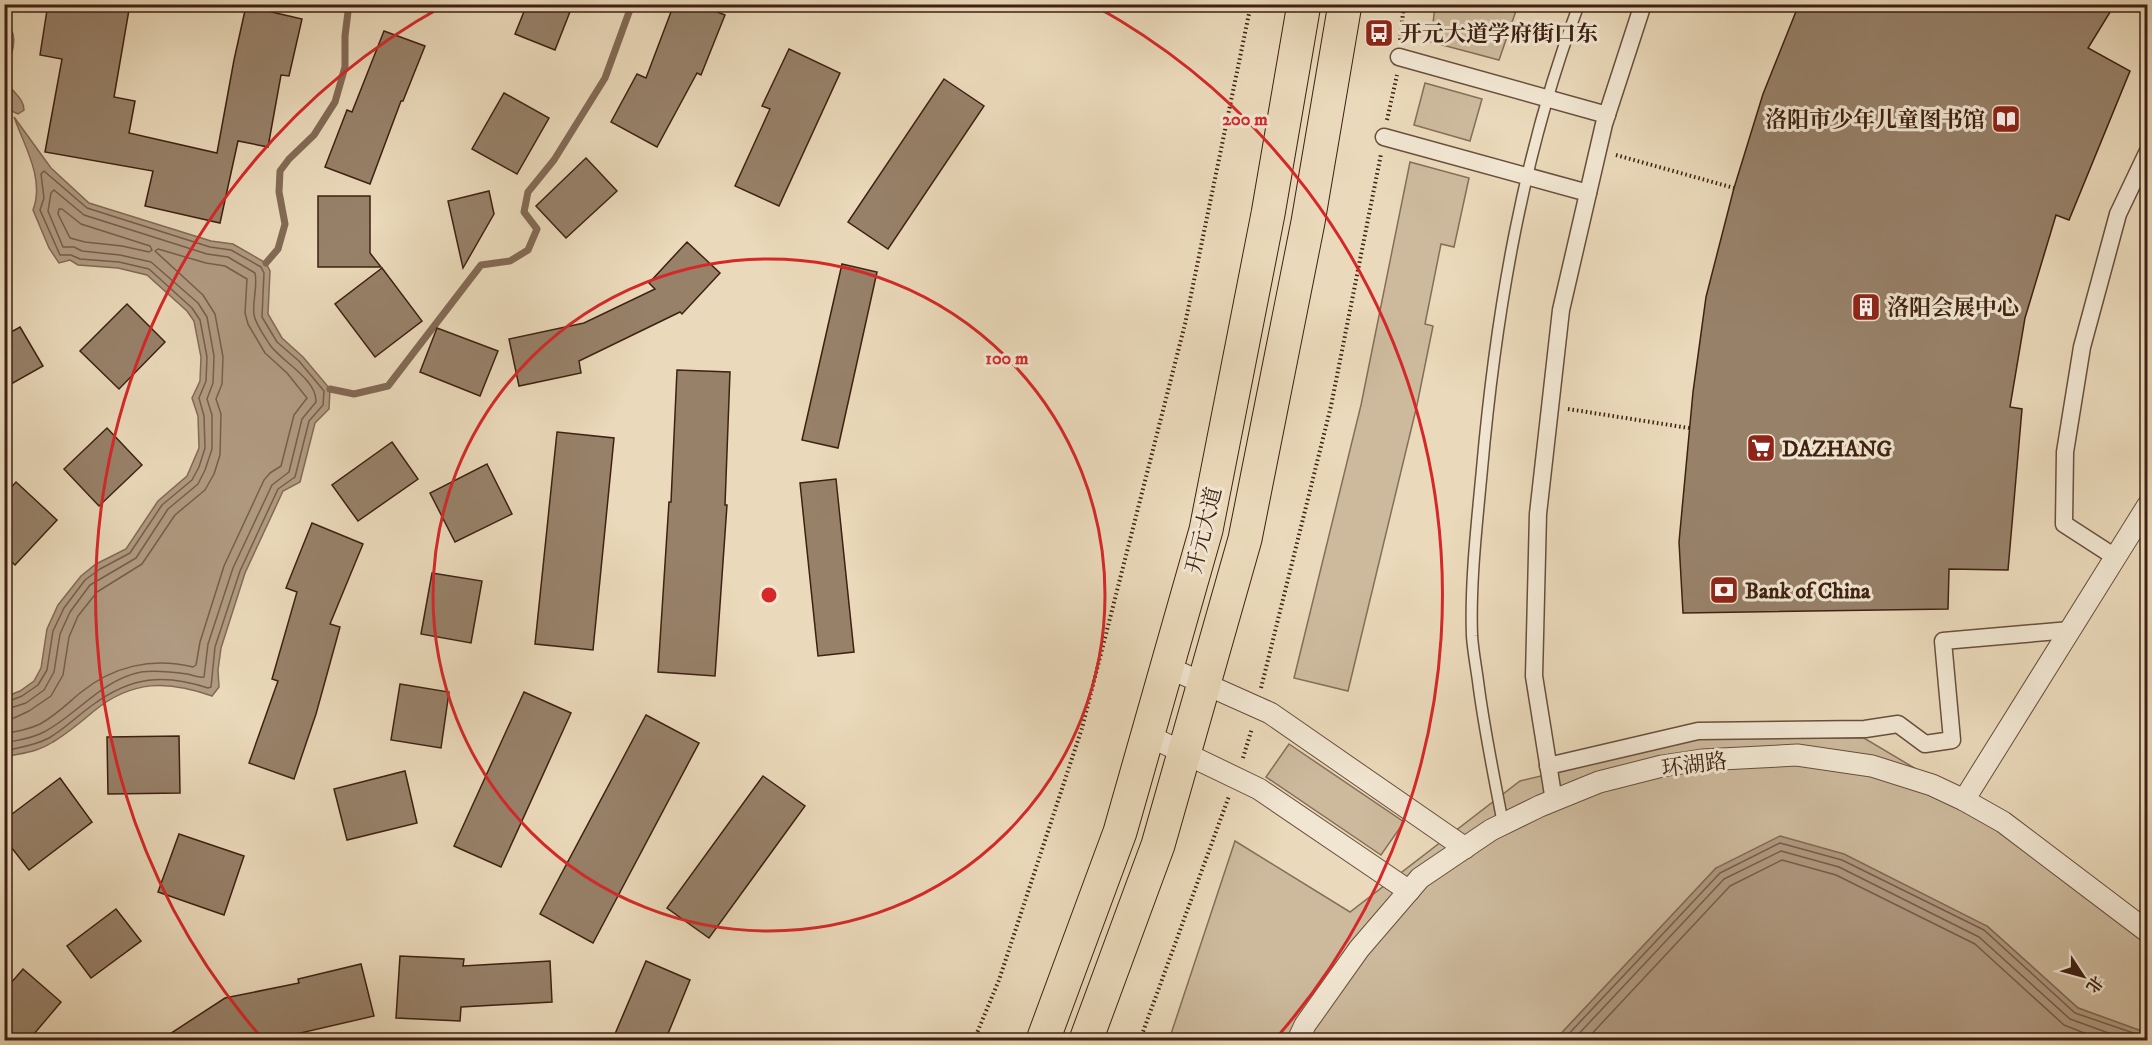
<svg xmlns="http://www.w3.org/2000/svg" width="2152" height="1045" font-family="'IM FELL DW Pica','Noto Serif SC',serif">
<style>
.green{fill:#cdba9d;stroke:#866e58;stroke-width:1.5}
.water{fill:#b09a81;stroke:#826a55;stroke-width:1.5}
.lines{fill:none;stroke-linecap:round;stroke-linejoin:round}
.shore{stroke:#775e4a;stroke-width:1.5}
.stream{stroke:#826a55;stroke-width:7}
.building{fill:#978169;stroke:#3e2112;stroke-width:1.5}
.service-casing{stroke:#694f3c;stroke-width:13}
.pedestrian-casing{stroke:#694f3c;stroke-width:19}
.minor-casing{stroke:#694f3c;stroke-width:23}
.primary-casing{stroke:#3e2112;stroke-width:35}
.path{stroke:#3e2112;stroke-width:4;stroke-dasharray:1.5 3;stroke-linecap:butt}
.service{stroke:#f1e6d2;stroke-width:10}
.pedestrian{stroke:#f1e6d2;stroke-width:16}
.minor{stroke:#f1e6d2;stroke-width:21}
.primary{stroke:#ead9ba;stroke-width:33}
.ring{fill:none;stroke:#d62828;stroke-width:3}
.labels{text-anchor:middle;stroke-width:6;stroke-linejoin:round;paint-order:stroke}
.poi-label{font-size:22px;font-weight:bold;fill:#3e2112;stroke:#f1e6d2;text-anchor:start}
.street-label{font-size:22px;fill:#3e2112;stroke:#f1e6d2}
.centre{fill:#d62828;stroke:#f1e6d2;stroke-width:3}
.ring-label{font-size:18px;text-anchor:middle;font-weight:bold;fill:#d62828;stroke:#f1e6d2;stroke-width:6;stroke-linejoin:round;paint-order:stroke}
</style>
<rect width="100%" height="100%" fill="#ead9ba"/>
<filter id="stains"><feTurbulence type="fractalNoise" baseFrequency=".00333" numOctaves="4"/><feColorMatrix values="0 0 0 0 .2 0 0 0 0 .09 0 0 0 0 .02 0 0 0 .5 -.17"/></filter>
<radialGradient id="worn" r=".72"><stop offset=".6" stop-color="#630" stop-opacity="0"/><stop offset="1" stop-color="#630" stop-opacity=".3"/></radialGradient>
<g class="green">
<path d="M1435,5h83l-19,55 -68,-18z"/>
<path d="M1425,83l57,16 -12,42 -56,-16z"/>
<path d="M1410,162l59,16 -15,69 -13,-3 -16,80 8,2 -16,79 -69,286 -54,-13 67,-273z"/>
<path d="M1701,738h163l99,59 184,127v109l-69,-25 -91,-82 -271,-58 -161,172h-386l66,-199 115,71 170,-131z"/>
<path d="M1289,744l115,78 -23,33 -115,-78z"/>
</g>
<g class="water">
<path d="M5,22c2,4 7,8 8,12 4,16 -8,28 -7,43 1,13 18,19 18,33l-6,4 -13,-6z"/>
<path d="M14,117l37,51 38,35 122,38 22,3 33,19 4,8 -2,43 14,24 21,19 27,32 -1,20 -14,14 -15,59 -17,9 -38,82 -24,75 -3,22 1,17 -7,9c-44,-16 -80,-16 -118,15 -13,11 -26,22 -41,31 -15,10 -31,11 -48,15v-60l15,-6 14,-10 7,-13 6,-39 11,-24 23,-29 15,-12 30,-15 32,-48 29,-25 12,-28 -1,-32 -6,-18 8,-17 1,-24 -7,-36 -7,-10 -40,-36 -29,-7 -40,-3 -8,-5 -11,3 -10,-15 -16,-38c12,-31 -9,-65 -19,-93z"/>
<path d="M1780,836l64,18 143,72 91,82 69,25v7h-592l161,-172z"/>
</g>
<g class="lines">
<g class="shore">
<path d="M59,209h3l19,15 69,22 2,4 -3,2 -27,-6 -37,-4 -15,-4 -12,-24z"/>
<path d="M4,703l18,-7 16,-11 9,-15 6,-39 11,-23 21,-28 15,-11 30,-16 32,-48 30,-25 7,-13 6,-19 -1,-32 -5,-18 7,-17 1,-24 -7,-37 -8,-12 -43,-39 -30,-7 -39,-3 -9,-4h-11l-20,-45 4,-12 -3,-24 3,-3 43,37 123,39 21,3 30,17 3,6 -2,44 15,25 22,19 25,30 -1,14 -14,16 -14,56 -17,12 -38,82 -25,76 -4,40 -3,1c-44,-15 -77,-11 -114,16 -16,11 -28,24 -45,34 -15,8 -29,9 -45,13"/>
<path d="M4,710l22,-7 18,-13 10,-18 6,-38 10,-22 20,-27 46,-27 32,-49 30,-25 7,-14 7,-21v-34l-5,-16 6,-16 1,-27 -7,-39 -9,-14 -47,-41 -31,-7 -38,-4 -8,-4h-11l-15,-36 3,-18 3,-3 30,25 123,39 21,3 27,16c3,13 -3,29 -1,42 2,10 11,22 16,30 12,17 47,34 46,57l-14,17 -13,53 -17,13 -39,83 -25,76 -4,33c-6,1 -11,-2 -17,-3 -14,-2 -32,-4 -46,-2 -40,8 -63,42 -97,60 -13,7 -26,8 -40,11"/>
<path d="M4,719l10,-1 15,-7 22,-15 12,-21 6,-38 9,-21 19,-24 45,-28 33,-49 30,-25 9,-16 6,-19 1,-41 -5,-15 6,-15 1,-27 -8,-43 -12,-19 -48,-44 3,-2 48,14 19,3 22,13 -2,34 3,11 17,29 22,20 20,25 -13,17 -13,51 -11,7 -6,7 -40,86 -24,76 -4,23 -3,2c-41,-10 -80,-1 -113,26 -13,11 -25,23 -40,31 -12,6 -23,7 -36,10"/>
<path d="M1563,1040l157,-167 60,-30 62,17 142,70 91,83 73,25"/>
<path d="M1573,1040l151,-161 57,-28 58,16 140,70 91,82 58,21"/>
<path d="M1586,1040l144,-154 52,-26 54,15 139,69 89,81 38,15"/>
</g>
<g class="stream">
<path d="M266,263l12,-14 7,-25 -6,-32 1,-21 9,-12 25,-24 21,-33 10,-35v-31l4,-32"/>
<path d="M330,389l24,5 34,-8 93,-121 29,-4 18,-11 9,-21 -13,-17 4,-20 26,-32 51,-82 27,-74"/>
</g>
</g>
<g class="building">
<path d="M48,4h82l-16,93 21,4 -6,32 88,20 17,-93 12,-54 56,13 -13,57 -8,-1 -13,72 -30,-6 -18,82 -75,-17 8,-35 -108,-19 17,-93 -22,-4z"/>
<path d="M527,4h46l-18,46 -40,-16z"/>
<path d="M674,4h23l28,11 -24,60 -4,-2 -40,74 -46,-25 26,-48 9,4z"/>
<path d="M1799,4h316l-27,44 42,23 -61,149 -13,-5 -31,103 -15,89 12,2 -14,161 -59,-1 -1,40 -265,4 -4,-71 14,-150 13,-95 28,-109 29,-94z"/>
<path d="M384,31l41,15 -22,55h-2l-31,83 -45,-17 22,-57 5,2z"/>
<path d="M789,49l51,24 -61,133 -44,-20 35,-77 -8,-3z"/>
<path d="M944,79l40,27 -96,143 -40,-27z"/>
<path d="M504,93l45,25 -32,56 -45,-25z"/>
<path d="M586,158l31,33 -51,47 -30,-32z"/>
<path d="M489,191l5,23 -31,54 -15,-67z"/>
<path d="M318,196h52v57l11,14h-63z"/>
<path d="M687,242l33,31 -38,41 -2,-2 -101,49 2,12 -62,13 -10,-47 75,-16 71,-34 -6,-6z"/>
<path d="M842,264l35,8 -39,176 -36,-8z"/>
<path d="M382,268l40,53 -47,36 -40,-53z"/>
<path d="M127,304l38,38 -46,47 -39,-38z"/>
<path d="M20,327l23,39 -39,22v-52z"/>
<path d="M437,328l61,23 -18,45 -60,-24z"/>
<path d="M677,370l53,2 -5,133h2l-12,171 -57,-4 11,-170h2z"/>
<path d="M107,428l35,37 -43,41 -35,-37z"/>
<path d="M557,432l57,6 -21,212 -58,-6z"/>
<path d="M392,442l26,37 -60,42 -26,-36z"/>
<path d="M487,464l25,50 -57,28 -25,-49z"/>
<path d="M836,479l18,173 -36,4 -18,-173z"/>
<path d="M16,482l41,38 -42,45 -11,-10v-60z"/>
<path d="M312,523l51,21 -33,80 10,3 -24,87 -22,65 -45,-16 29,-82 -6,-2 25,-87 -11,-4z"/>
<path d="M432,573l50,8 -11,62 -50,-9z"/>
<path d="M400,684l49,8 -8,56 -50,-8z"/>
<path d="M524,692l47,21 -70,154 -47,-21z"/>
<path d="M646,715l53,28 -106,200 -53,-29z"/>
<path d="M179,736l1,57 -72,1 -1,-57z"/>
<path d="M405,771l12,52 -70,17 -13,-51z"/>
<path d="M763,776l42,30 -96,132 -42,-30z"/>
<path d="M60,778l32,44 -63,48 -25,-32v-18z"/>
<path d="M179,834l65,22 -20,59 -66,-23z"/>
<path d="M116,909l25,32 -50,37 -24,-32z"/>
<path d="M400,956l64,3 -1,7 87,-5 2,41 -91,5 -1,14 -64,-3z"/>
<path d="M646,961l44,19 -25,61h-53z"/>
<path d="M361,964l13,52 -108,25h-107l66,-43 74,-15 -1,-4z"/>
<path d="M23,969l38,33 -33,39h-13l-11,-10v-40z"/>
</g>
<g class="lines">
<g class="service-casing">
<path id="service" d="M1503,824c-9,-48 -19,-95 -25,-143 -2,-15 -5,-30 -6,-45 -2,-54 5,-113 10,-167 14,-157 41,-317 97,-465"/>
</g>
<g class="pedestrian-casing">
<g id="pedestrian">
<path d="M1399,57l208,58"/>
<path d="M1384,137l204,56"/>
<path d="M2115,557l-51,-33 1,-72 17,-105 36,-133 30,-63"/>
<path d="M1548,766l150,-35 167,-2 33,-5 27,20 27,-4 -9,-99 127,-11"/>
<path d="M1554,801l-20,-125 4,-162 23,-204 43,-186 39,-120"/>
</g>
</g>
<g class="minor-casing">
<g id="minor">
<path d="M1167,667l103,46 195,135"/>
<path d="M1147,735l112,54 150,102"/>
<path d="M1964,800l184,-295"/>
<path d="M1298,1040l7,-15 54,-76 61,-71 71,-48 49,-24 59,-24 63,-16 40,-6 95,-5 75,11 60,19 32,15 39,22 145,110"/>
</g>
</g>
<g class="primary-casing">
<g id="primary">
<path d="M1043,1040l77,-208 86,-302 62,-316 36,-210"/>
<path d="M1086,1040l72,-195 87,-306 63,-317 37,-218"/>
</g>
</g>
<g class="path">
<path d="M1400,40l4,-36"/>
<path d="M1387,120l10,-45"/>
<path d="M1616,155l118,33"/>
<path d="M1568,409l121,19"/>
<path d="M1261,688l70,-282 50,-252"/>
<path d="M1243,758l9,-30"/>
<path d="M974,1040l25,-60 83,-252 103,-404 66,-320"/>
<path d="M1140,1040l89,-244"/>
</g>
<use href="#service" class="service"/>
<use href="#pedestrian" class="pedestrian"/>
<use href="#minor" class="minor"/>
<use href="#primary" class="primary"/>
</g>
<g class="ring">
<circle cx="769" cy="595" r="336"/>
<path d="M261 1037A673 673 0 0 1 443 6M1095 6A673 673 0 0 1 1277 1037"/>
</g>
<defs>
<g id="bus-square" transform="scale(1.5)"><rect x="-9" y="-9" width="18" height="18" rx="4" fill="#8f2418" stroke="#f1e6d2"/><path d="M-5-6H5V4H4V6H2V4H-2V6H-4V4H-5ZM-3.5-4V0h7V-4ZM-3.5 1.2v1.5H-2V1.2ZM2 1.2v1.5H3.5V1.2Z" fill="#fff"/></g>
<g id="library-square" transform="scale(1.5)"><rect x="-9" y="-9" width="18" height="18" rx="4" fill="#8f2418" stroke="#f1e6d2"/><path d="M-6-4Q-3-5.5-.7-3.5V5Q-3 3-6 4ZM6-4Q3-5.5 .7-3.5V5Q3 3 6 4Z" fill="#fff"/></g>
<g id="building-square" transform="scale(1.5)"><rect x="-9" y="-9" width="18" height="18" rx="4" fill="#8f2418" stroke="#f1e6d2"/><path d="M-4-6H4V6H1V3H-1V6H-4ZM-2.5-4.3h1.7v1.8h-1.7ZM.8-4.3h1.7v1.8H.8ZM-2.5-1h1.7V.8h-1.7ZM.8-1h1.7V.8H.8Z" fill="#fff"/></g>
<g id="supermarket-square" transform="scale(1.5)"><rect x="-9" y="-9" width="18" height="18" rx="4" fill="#8f2418" stroke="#f1e6d2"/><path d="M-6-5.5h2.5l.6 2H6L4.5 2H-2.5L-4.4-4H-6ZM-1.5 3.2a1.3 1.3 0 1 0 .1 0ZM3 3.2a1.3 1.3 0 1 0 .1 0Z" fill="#fff"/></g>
<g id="bank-square" transform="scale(1.5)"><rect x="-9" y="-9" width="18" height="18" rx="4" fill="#8f2418" stroke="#f1e6d2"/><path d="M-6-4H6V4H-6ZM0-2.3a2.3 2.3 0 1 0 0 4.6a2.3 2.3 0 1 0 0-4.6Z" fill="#fff"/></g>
</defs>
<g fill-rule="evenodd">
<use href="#bus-square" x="1379" y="33"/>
<use href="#library-square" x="2006" y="119"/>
<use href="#building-square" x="1866" y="307"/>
<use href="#supermarket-square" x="1761" y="448"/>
<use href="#bank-square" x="1724" y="590"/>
</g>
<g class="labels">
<g class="poi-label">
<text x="1400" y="41">开元大道学府街口东</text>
<text x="1985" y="127" text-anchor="end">洛阳市少年儿童图书馆</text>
<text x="1887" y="315">洛阳会展中心</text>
<text x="1782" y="456">DAZHANG</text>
<text x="1745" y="598">Bank of China</text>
</g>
<g class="street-label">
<text transform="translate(1203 530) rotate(-76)" y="8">开元大道</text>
<text transform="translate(1694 764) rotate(-7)" y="8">环湖路</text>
</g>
</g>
<circle cx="769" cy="595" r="9" class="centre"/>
<g class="ring-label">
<text x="1245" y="125">200 m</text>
<text x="1007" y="364">100 m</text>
</g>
<rect width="2152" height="1045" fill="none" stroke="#ead9ba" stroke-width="24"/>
<rect x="6" y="6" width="2140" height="1033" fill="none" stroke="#3e2112" stroke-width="3"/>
<rect x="12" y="12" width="2128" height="1021" fill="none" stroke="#3e2112" stroke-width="1.5"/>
<g transform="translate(2083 976) rotate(126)" stroke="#f1e6d2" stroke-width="4.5" paint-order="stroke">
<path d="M0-4.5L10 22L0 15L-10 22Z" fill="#3e2112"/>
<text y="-9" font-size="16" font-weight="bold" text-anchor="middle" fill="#3e2112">北</text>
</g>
<rect width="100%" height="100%" filter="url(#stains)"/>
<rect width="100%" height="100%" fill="url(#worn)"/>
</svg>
